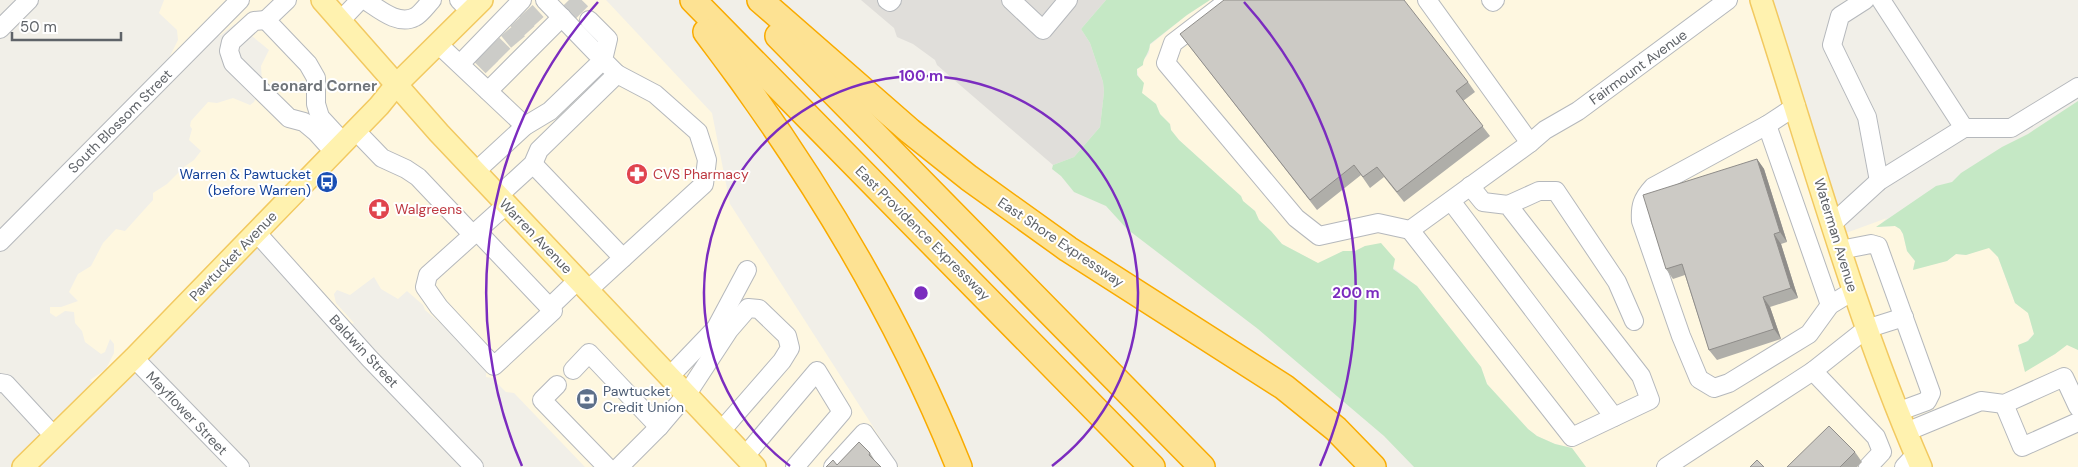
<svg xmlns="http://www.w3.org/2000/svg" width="2078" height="467" font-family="'DM Sans',sans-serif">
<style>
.commercial{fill:#fef7e0}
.industrial{fill:#e0deda}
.green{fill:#c5e8c5}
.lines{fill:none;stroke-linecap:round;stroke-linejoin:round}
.minor-tunnel{stroke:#ccccc8;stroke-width:18;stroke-dasharray:18 9;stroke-linecap:butt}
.minor-casing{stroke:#b5b8bc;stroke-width:20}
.major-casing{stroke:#f2c960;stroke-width:24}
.highway-casing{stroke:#f9ab00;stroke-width:28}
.minor{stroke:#fff;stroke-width:18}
.major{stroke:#fff2af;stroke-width:21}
.highway{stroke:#fde293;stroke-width:25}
.wall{fill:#afaea9}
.shaded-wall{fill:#8f8d8a}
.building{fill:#cccac5;stroke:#8f8d8a}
.ring{fill:none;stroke:#7b2cbf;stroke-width:2.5}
.labels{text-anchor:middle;stroke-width:4;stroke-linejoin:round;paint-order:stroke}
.street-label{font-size:14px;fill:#5f6368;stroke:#fff}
.transit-label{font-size:14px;fill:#164399;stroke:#fff;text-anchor:end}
.health-label{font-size:14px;fill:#be3a42;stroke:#fff;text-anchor:start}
.service-label{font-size:14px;fill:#4e5e75;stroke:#fff;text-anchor:start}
.neighbourhood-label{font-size:15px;font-weight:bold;fill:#70757a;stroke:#fff}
.centre{fill:#7b2cbf;stroke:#fff;stroke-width:2.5}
.ring-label{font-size:15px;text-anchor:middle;font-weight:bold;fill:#7b2cbf;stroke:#fff;stroke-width:4;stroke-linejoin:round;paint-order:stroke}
</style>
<rect width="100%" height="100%" fill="#f1efe8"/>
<g class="commercial">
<path d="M164,0h442l106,113 18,91 169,263h-314l-71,-74 -8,-1 -14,-14 -6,-1v-5l-12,-15 -20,-22 -29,-25 -2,-5 -16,-14 -9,8 -17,-10 -7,-12 -24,18 -13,-5 -3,4 2,9 18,20 -12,5 -89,-90 -152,146 -9,-2 -2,-2 16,-11 8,-16v-9l-4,-5 -5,13 -4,2 -16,-12 -3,-11 -7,-8 -1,-11 -9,-1 -9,6 -6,-4v-6h11l17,-6 -9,-9 9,-18 13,-8 12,-23 13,-14 9,2 28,-31v-7l14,-9 17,-17 10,-7 7,-9 -12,-11 3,-11 -2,-3 1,-5 17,-19 9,1 16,-5 17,7 4,-3 8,-20 -1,-16 8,-16 -22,-18 -3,-8h-9l-14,11 -4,1 -2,-9 -37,34 -9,-3 9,-18 -1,-10 -18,-17z"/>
<path d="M1210,0h553l72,237 52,-19 -10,9 18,-1 5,3 3,5 4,17 8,10 -2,8 34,-8 9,-7 10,1 23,-8 9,10 17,46 13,9 6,22 -16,16 6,12 1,9 30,-17 12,-10 11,6v117h-492l-14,-19 -17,-4 -18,-8 -9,-7 -41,-45 -6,-17 -64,-81 -52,-40 -10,5h-12l-24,13 -37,-20 -11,-13 -12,-11 -4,-9 -12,-10 -2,-5 -62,-56 -8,-10 -1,-6 -10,-10 -4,-10 -14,-11 -5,-24 6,-4v-4l6,-8 1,-8 37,-30z"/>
</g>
<path class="industrial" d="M861,0h245l-25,29 9,14 13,39 1,10 -4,35 -26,30 -21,8 -100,-86 -16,-14 -2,-5 -22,-16 -16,-7 -3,-9z"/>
<g class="green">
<path d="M1106,0h104l-23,15 -37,29c-1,11 -7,13 -7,21l-6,4v6l7,8 -2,10 14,11 4,10 10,10 1,6 8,10 62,56 2,5 12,10 4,9 12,11 11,13 36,19 25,-12h12l10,-5 16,-3 14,16 -2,10 24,17 64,81 6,17 41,45 9,7 18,8 17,4 14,19h-172l-30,-31 -126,-107 -131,-100 -21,-23 -32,-14 -13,-16 -9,-7 1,-4 21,-8 26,-30 4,-35 -1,-10 -13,-39 -9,-14z"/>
<path d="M2078,101v249l-11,-5 -12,9 -30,18 -7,-27 10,-4 6,-7 -6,-21 -13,-10 -17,-46 -9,-9 -23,7 -10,-1 -9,7 -34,9 2,-9 -8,-10 -4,-17 -3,-5 -5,-3 -19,1 60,-41 16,-4 9,-9 41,-26 26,-13z"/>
</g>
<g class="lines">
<g class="minor-tunnel">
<path d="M569,0l20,20"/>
<path d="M526,11l11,12"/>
<path d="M517,20l11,12"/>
<path d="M508,30l10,12"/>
<path d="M493,44l11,11"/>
<path d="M481,56l11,11"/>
</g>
<g class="minor-casing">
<g id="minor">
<path d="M287,0l-21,20 42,44 8,14v26l4,13 23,25"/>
<path d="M365,0c14,9 33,26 50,17 6,-3 12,-12 17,-17"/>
<path d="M459,0l12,12"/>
<path d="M887,0l3,2 2,-2"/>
<path d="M1011,0l32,30 25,-30"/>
<path d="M1229,0l-56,43 -7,20 130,155 23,18 59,-13 32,7 120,-87 15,-13 33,-19 150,-111"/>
<path d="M1427,0l103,143"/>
<path d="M1491,0l2,2 2,-2"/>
<path d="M1865,0l-25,16 -8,29 35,72 12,64"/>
<path d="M266,20l-12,1 -23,21 -2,9 4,12 56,55 15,4 12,10 18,20"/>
<path d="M340,21l20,-21"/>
<path d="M0,29l29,-29"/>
<path d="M438,44l87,82"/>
<path d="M460,64l62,-64"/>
<path d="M488,91l74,-74"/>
<path d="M1796,106l-29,19 -114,62c-11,12 -13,19 -12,34l40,115 18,43 15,9 15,-5 80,-49 21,-29 23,-14"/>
<path d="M1767,125l63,180"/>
<path d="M1964,128h47l67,-41"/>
<path d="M355,130l27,28 24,11 12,8 55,58"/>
<path d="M533,164l90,94"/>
<path d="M475,172l50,-46 25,-15 53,-51 -58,-60"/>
<path d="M498,196l35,-32 6,-14 78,-76 -14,-14 5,-21 -19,-19"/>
<path d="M1451,201l163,216"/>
<path d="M1508,205l31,-14h17l61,91 17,39"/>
<path d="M1832,224l47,-43 85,-53 -83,-128"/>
<path d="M1410,230l162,207 78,-37 -9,-24 -133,-171 -25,-3 -13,-16"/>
<path d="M477,231l76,80 -59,55 -55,-59 -14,-20 3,-12 78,-70"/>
<path d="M256,232l114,127 104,108"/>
<path d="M0,242l240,-242"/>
<path d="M1840,250l31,-6 7,2 53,147 -4,8 -30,11"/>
<path d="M588,290l116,-106 3,-24 -9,-28 -43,-38 -38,-20"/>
<path d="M550,307l28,-27"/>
<path d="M134,358l106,109"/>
<path d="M573,370l16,-17 70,74"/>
<path d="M1813,371l63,66 6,15 -14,15"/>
<path d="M670,376l46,-48 31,-58"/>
<path d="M0,383l6,1 48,52"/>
<path d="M557,385l-15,15 65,67"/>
<path d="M2004,404l18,43 56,-25"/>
<path d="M1906,432l75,-31 23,3 60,-27 14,30"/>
<path d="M745,456l72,-85 25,41 -47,55"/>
<path d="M619,467l40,-40 28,-33 42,-64 19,-22 11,1 28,27 3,12 -8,13 -61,70"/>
<path d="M833,467l31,-34 24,34"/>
<path d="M1666,467l147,-96 53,-42 38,-12"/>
<path d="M1904,467l12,-13"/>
</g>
</g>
<g class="major-casing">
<g id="major">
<path d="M322,0l117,133 316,334"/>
<path d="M1761,0c51,157 94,316 160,467"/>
<path d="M23,467l111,-109 245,-252 17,-21 86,-85"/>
</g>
</g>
<g class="highway-casing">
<g id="highway">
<path d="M693,0l459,467"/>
<path d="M760,0l150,131 59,47 99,71 216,138 52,42 37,38"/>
<path d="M706,32c102,134 190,278 253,435"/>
<path d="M778,36l424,431"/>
</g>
</g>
<use href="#minor" class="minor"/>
<use href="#major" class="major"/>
<use href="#highway" class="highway"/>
</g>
<g class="wall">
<path d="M1180,34l288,48 7,10 -12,9 27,35 -86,66 -20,-25 -14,11 -9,-13 -44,35z"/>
<path d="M1757,159l7,10 23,73 -6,2 17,54 -28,9 11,32 -64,21 -8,-10 -24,-75 -12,4 -7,-10z"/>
<path d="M1855,452l7,10 -5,5h-70z"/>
<path d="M870,453l7,11 -40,1z"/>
</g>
<g class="shaded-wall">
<path d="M1757,159l7,10 23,73 -7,-10z"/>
<path d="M1774,234l7,10 17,54 -7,-10z"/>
<path d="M1763,297l7,10 11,32 -7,-10z"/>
</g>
<g class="building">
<path d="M1224,0h180l64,82 -12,9 27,35 -86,66 -20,-25 -14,10 -9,-12 -44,35 -130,-166z"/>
<path d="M1757,159l23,73 -6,2 17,54 -28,9 11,32 -65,21 -27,-86 -16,5 -23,-74z"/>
<path d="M1829,426l26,26 -15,15h-53z"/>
<path d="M859,442l11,11 -1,2 12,12h-55l7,-7 4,5z"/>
<path d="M1757,460l7,7h-14z"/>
</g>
<g class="ring">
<path d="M790 466A217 217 0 1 1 1052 466"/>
<path d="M522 466A435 435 0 0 1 598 2M1244 2A435 435 0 0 1 1320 466"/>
</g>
<defs>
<g id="pharmacy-disc" transform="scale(1.125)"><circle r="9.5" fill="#e0444e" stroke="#fff"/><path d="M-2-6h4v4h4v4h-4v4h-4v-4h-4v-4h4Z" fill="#fff"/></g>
<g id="bus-disc" transform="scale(1.125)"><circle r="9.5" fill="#1a4fb4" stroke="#fff"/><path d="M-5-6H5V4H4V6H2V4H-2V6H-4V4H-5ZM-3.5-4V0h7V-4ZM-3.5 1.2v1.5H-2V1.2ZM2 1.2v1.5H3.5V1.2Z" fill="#fff"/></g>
<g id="bank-disc" transform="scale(1.125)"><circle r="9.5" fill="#5c6f8a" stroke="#fff"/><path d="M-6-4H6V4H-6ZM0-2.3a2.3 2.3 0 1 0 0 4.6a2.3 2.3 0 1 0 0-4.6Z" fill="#fff"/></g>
</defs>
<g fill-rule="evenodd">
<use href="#pharmacy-disc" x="637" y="174"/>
<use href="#bus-disc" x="327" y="182"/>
<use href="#pharmacy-disc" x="379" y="209"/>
<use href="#bank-disc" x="587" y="399"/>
</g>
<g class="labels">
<g class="street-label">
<text transform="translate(1638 67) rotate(-36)" y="5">Fairmount Avenue</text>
<text transform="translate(120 121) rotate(-45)" y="5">South Blossom Street</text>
<text transform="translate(923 233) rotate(45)" y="5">East Providence Expressway</text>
<text transform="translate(1836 235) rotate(73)" y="5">Waterman Avenue</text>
<text transform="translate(536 236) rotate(46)" y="5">Warren Avenue</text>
<text transform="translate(1061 242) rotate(34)" y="5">East Shore Expressway</text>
<text transform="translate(233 256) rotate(-46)" y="5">Pawtucket Avenue</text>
<text transform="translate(364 351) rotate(47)" y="5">Baldwin Street</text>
<text transform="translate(187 413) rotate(46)" y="5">Mayflower Street</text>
</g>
<g class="transit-label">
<text x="311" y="179">Warren &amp; Pawtucket<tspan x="311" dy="16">(before Warren)</tspan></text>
</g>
<g class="health-label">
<text x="653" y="179">CVS Pharmacy</text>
<text x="395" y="214">Walgreens</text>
</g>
<g class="service-label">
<text x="603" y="396">Pawtucket<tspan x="603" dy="16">Credit Union</tspan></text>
</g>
<g class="neighbourhood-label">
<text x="320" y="91">Leonard Corner</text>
</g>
</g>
<circle cx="921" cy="293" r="8" class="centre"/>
<g class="ring-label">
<text x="921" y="81">100 m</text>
<text x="1356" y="298">200 m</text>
</g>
<path d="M12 32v8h109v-8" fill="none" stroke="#5f6368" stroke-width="2.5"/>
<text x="20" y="32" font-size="15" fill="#5f6368" stroke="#ffffff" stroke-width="4" paint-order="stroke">50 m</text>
</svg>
